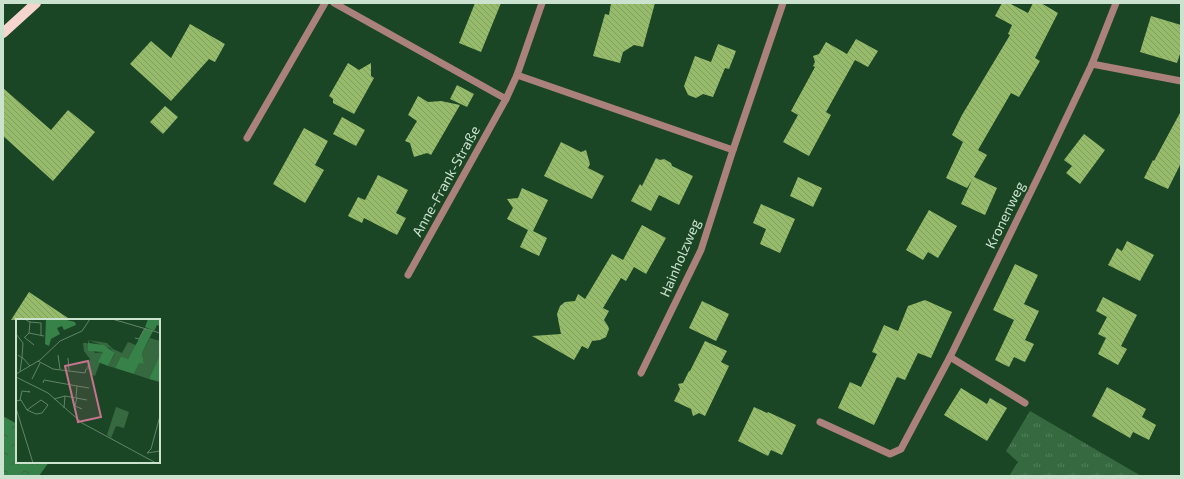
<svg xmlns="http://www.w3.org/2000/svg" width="1184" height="479" font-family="'Exo 2',sans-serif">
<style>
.grass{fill:url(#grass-tufts)}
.forest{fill:url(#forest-crowns)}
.building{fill:url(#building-back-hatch)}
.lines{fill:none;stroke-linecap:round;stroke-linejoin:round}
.minor{stroke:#ab817b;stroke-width:7}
.major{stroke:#f7d5cf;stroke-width:10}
.labels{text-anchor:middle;stroke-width:4;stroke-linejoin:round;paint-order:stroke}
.street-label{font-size:14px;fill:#cae2ce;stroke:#1b4625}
.inset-road{fill:none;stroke:#618469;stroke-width:1}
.view{fill:#c6738f;fill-opacity:0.15;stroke:#c6738f;stroke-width:2}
.inset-edge{fill:none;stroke:#cae2ce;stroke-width:2}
</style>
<defs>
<pattern id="grass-tufts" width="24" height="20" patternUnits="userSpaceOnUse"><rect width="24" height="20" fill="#376941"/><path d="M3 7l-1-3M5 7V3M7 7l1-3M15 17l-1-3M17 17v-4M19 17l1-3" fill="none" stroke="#537e5b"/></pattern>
<pattern id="forest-crowns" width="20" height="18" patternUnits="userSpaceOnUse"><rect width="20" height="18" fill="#368249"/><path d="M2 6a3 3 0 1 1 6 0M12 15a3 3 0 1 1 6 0" fill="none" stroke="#396945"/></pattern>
<pattern id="building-back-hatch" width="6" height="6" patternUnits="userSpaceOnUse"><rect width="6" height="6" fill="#96bc6b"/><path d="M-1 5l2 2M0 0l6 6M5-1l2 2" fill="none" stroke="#809e60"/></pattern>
</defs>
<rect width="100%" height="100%" fill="#1b4625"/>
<path class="grass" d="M1030,411l111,65h-132l9,-14 -12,-11z"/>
<path class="forest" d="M3,416l14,8v38h32l-10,14h-36z"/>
<g class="building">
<path d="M475,3h26l-20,49 -22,-9z"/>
<path d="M611,3h44l-12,44 -9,-2 -11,7 -3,11 -27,-7 12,-42 4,1z"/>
<path d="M1002,3h7l19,10 5,-10h8l17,10 -23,45 5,3 -21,36 -8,-4 -33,57 9,5 -13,22 23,11 -12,27 -24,-11 11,-24 -5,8 -21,-10 17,-36 -11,-7 10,-20 48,-80 -2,-1 4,-9 -17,-9z"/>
<path d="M1151,16l30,9v26l-4,12 -37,-11z"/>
<path d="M190,24l35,20 -10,18 -6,-3 -38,42 -41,-37 21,-23 20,17z"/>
<path d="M856,39l22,12 -10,16 -13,-7 -29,52 5,3 -22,41 -26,-14 15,-27 -7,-4 24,-44 -2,-1 2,-4 -2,-6 6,-2 7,-12 21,12z"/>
<path d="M718,44l18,7 -7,18 -4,-1 -12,29 -10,-3 -7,4 -8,-3 -4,-9 11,-30 16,6z"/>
<path d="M348,63l11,7 12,-7v13l3,2 -20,36 -21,-11v-4l-4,-3z"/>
<path d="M457,85l17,9 -7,13 -17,-8z"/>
<path d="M3,88l48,42 17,-20 27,22 -42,49 -50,-45z"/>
<path d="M418,96l10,6 13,-1 19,4 -29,50 -4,-2 -13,4 -4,-14 -5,-2 12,-20 -9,-6z"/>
<path d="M165,106l13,11 -15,17 -13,-12z"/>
<path d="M1181,111v52l-13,26 -24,-11 9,-18 1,1z"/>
<path d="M342,117l23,13 -9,16 -23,-12z"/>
<path d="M304,128l24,13 -13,24 9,5 -19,33 -32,-19z"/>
<path d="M1084,134l21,16 -25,34 -14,-11 6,-7 -8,-6z"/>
<path d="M561,142l20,10 5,-2 4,14 -2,4 16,8 -12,23 -48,-23z"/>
<path d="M656,158l4,2 4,-1 7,4 1,3 21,10 -14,29 -20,-10 -8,16 -20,-10 9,-17 2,2z"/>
<path d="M378,175l30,15 -12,23 10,5 -9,17 -33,-17 -2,5 -14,-7 10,-19 7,3z"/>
<path d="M798,177l24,11 -9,19 -23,-11z"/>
<path d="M522,188l26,12 -15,31 14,7 -8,18 -19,-9 8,-17 -21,-11 6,-11 -6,-9 11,-1z"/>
<path d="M761,204l34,15 -15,34 -20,-9 6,-15 -13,-6z"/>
<path d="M929,210l28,16 -19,32 -10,-6 -5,8 -17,-10z"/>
<path d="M642,225l24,13 -20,36 -12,-7 -8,14 -5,-3 -18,30 6,3 -5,9 4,6 1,3 -3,8 -6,3 -8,1 -4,8 -6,-3 -8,14 -42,-24 29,-2 -4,-20 3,-8 5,-4 10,-1 3,-7 7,5 27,-45 11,6z"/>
<path d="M1127,241l27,14 -14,26 -32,-16 9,-17 5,3z"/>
<path d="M1015,264l23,11 -14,29 15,7 -14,29 9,4 -9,18 -11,-5 -5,10 -14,-7 19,-40 -21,-10z"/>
<path d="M29,292l42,28h-60z"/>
<path d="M1103,297l34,18 -16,31 6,3 -9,16 -20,-11 8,-16 -8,-4 9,-17 -11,-6z"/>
<path d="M925,300l27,12 -21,46 -13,-5 -13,27 -8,-3 -23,48 -36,-17 12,-26 11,5 16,-33 -5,-2 12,-27 14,6 10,-25z"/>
<path d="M702,301l27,13 -13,27 -27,-13z"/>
<path d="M705,341l22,10 -6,11 8,4 -24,50 -6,-3 -6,3 -2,-7 -17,-8 6,-12 -2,-5 5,-1 6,-12h1z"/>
<path d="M1107,387l39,22 -4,8 14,8 -7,15 -16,-8 -3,6 -38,-22z"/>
<path d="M961,388l26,16 3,-6 17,10 -20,33 -43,-26z"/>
<path d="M754,407l13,6 1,-1 28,13 -14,30 -11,-5 -3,6 -30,-15z"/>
</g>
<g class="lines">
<g class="minor">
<path d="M334,3l172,96"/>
<path d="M1092,64l89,17"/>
<path d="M517,75l216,75 -32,100 -60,123"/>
<path d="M247,138l78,-135"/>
<path d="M733,150l50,-147"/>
<path d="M408,275l98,-176 11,-24 25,-72"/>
<path d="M1025,403l-75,-46 92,-188 50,-105 24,-61"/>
<path d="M820,422l70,32 11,-5 49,-92"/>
</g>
<path class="major" d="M3,33l33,-30"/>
</g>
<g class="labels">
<g class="street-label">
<text transform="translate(446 181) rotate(-61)" y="5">Anne-Frank-Straße</text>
<text transform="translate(1005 215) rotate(-64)" y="5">Kronenweg</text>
<text transform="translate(680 258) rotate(-67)" y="5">Hainholzweg</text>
</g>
</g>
<g transform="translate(16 319)">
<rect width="144" height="144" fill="#1b4625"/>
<path d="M134,19l10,3v13l-11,25 -15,-5 5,-12 5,2 -2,-11zM72,21l19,3 6,6 9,4 6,-11 8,3 -8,14 -7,-3 -6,12 -7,-2 7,-12 -5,-6zM67,24h4l8,10 9,-1 -9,24 -5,-2 1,-4 -5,-1 4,-10 -6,-8zM100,88l13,5 -5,16 -8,-2 -5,12 -4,-3z" fill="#376941"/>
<path d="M30,0h17l12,3 1,3 -12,5 -2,-4 -5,2 3,6 -9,5 -2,7 -4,-2zM132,0h12v7l-3,-1 -3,6 -9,-4zM129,9l8,3 -11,22 2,11 -5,-1 -5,11 -19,-6 6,-12 7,3zM72,21l1,3 15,2 11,8 -7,13 -10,-4 5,-10 -15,-1zM144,35v28l-11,-3z" fill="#368249"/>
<path class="inset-road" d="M96,0l48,14M14,3l11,1v12M13,14l15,3M0,15l7,9 -1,14 8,9M8,18l10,8M9,18l4,-4 1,-11 -4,-2M119,19l4,1 6,-11M2,36l4,3 -2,13M42,36l2,14M52,39l1,12M22,42l15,8 32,4 1,-4M0,55l24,-14 20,-19 22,-10 8,-12M0,58l32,16 34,30 74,40M16,60l8,-16M27,64l1,-3 33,6M60,78l1,-11 12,2M61,78l-2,9 7,3M38,80l11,-3 22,4M4,81l2,-9 8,1 -2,-1M0,82l5,-1 6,10 9,4 6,-1 6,-8 -7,-5 -14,10M0,89l17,55M48,89l1,-12M131,134l4,-4 9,-33M131,134l13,-2"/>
<path class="view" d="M72,42l13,56 -23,5 -13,-56z"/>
<rect width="144" height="144" class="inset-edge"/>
</g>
<rect width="1184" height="479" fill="none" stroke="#cae2ce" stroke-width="8"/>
</svg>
